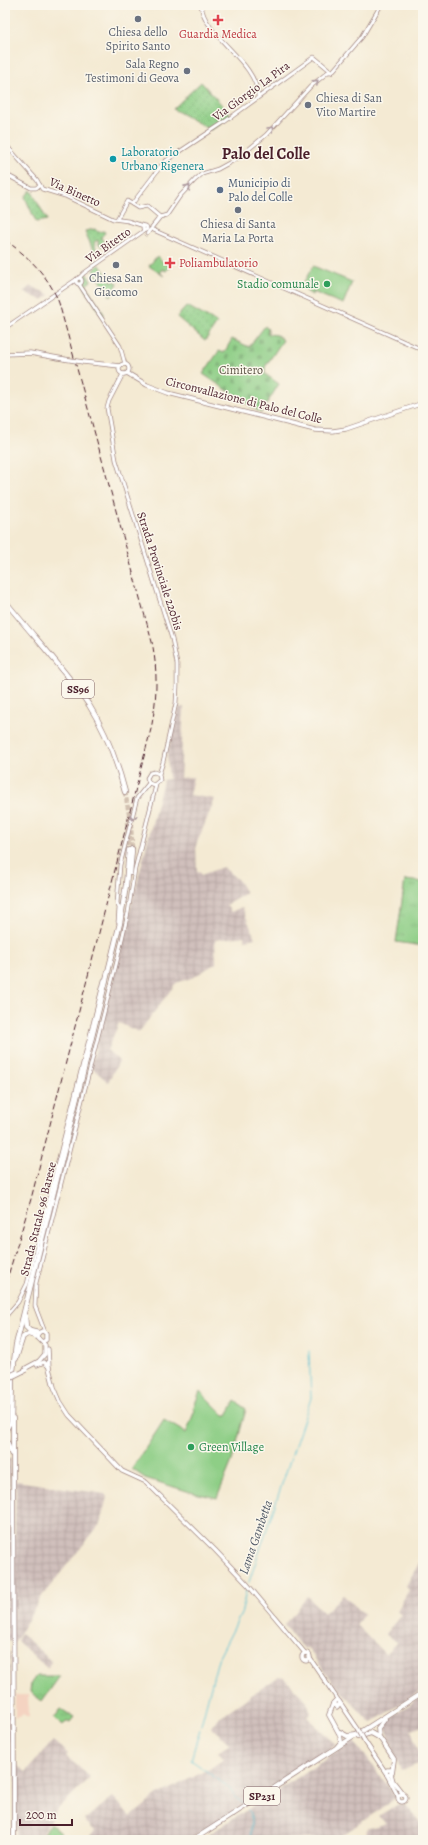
<svg xmlns="http://www.w3.org/2000/svg" width="428" height="1845" font-family="Alegreya,serif">
<style>
.built{fill:#f4d3c1}
.industrial{fill:url(#industrial-grid)}
.grass{fill:url(#grass-tufts);stroke:#6c7658}
.cemetery{fill:url(#cemetery-stones);stroke:#6c7658}
.park{fill:url(#park-dots);stroke:#6c7658}
.garden{fill:#8ece86;stroke:#6c7658}
.lines{fill:none;stroke-linecap:round;stroke-linejoin:round}
.stream{stroke:#58c2d4;stroke-width:1}
.trunk-tunnel{stroke:#d2c1b1;stroke-width:4.5;stroke-dasharray:4.5 2;stroke-linecap:butt}
.tertiary-casing{stroke:#9f847f;stroke-width:4.5}
.secondary-casing{stroke:#9f847f;stroke-width:5}
.primary-casing{stroke:#9f847f;stroke-width:5.5}
.trunk-casing{stroke:#9f847f;stroke-width:6}
.tertiary{stroke:#fff;stroke-width:3}
.secondary{stroke:#fff;stroke-width:3.5}
.primary{stroke:#fff;stroke-width:4}
.trunk{stroke:#fff;stroke-width:4.5}
.rail{stroke:#4a1f2b;stroke-width:1;stroke-dasharray:6 3;stroke-linecap:butt}
.secondary-bridge-casing{stroke:#9f847f;stroke-width:5;stroke-linecap:butt}
.secondary-bridge{stroke:#fff;stroke-width:3.5}
.oneway{stroke:#ae9aa0}
.worship-dot{fill:#6b7280;stroke:#fbf7ec;stroke-width:1.5}
.health-dot{fill:#e0444e;stroke:#fbf7ec;stroke-width:1.5}
.culture-dot{fill:#0f9aa8;stroke:#fbf7ec;stroke-width:1.5}
.service-dot{fill:#5c6f8a;stroke:#fbf7ec;stroke-width:1.5}
.leisure-dot{fill:#2e9e5b;stroke:#fbf7ec;stroke-width:1.5}
.labels{text-anchor:middle;stroke-width:3;stroke-linejoin:round;paint-order:stroke}
.shield{fill:#fbf7ec;stroke:#7f6065;stroke-width:1}
.shield-label{font-size:11px;font-weight:bold;fill:#4a1f2b}
.worship-label{font-size:12px;fill:#5b616d;stroke:#fbf7ec}
.health-label{font-size:12px;fill:#be3a42;stroke:#fbf7ec}
.street-label{font-size:12px;fill:#4a1f2b;stroke:#fbf7ec}
.culture-label{font-size:12px;fill:#0d838f;stroke:#fbf7ec;text-anchor:start}
.service-label{font-size:12px;fill:#4e5e75;stroke:#fbf7ec;text-anchor:start}
.leisure-label{font-size:12px;fill:#27864d;stroke:#fbf7ec;text-anchor:end}
.park-label{font-size:12px;fill:#5e5446;stroke:#fbf7ec}
.water-label{font-size:13px;font-style:italic;fill:#4f5866;stroke:#fbf7ec}
.district-label{font-size:16px;font-weight:bold;fill:#4a1f2b;stroke:#fbf7ec}
</style>
<defs>
<pattern id="industrial-grid" width="8" height="8" patternUnits="userSpaceOnUse"><rect width="8" height="8" fill="#d0c0bc"/><path d="M0 4h8M4 0v8" fill="none" stroke="#b4a5a2"/></pattern>
<pattern id="grass-tufts" width="24" height="20" patternUnits="userSpaceOnUse"><rect width="24" height="20" fill="#8ece86"/><path d="M3 7l-1-3M5 7V3M7 7l1-3M15 17l-1-3M17 17v-4M19 17l1-3" fill="none" stroke="#7cb074"/></pattern>
<pattern id="cemetery-stones" width="16" height="16" patternUnits="userSpaceOnUse"><rect width="16" height="16" fill="#8ece86"/><path d="M2 7V4a2 2 0 0 1 4 0v3zM10 15v-3a2 2 0 0 1 4 0v3z" fill="#7cb074"/></pattern>
<pattern id="park-dots" width="8" height="8" patternUnits="userSpaceOnUse"><rect width="8" height="8" fill="#8ece86"/><path d="M2 2h.1M6 6h.1" fill="none" stroke="#7cb074" stroke-width="1.8" stroke-linecap="round"/></pattern>
</defs>
<rect width="100%" height="100%" fill="#fbf7ec"/>
<filter id="ink" filterUnits="userSpaceOnUse"><feTurbulence type="fractalNoise" baseFrequency=".025" numOctaves="2"/><feDisplacementMap in="SourceGraphic" scale="8" xChannelSelector="R" yChannelSelector="G"/><feConvolveMatrix kernelMatrix="1 2 1 2 8 2 1 2 1" color-interpolation-filters="sRGB"/></filter>
<filter id="wash" filterUnits="userSpaceOnUse"><feTurbulence type="fractalNoise" baseFrequency=".012" numOctaves="4" result="noise"/><feDisplacementMap in="SourceGraphic" scale="16" xChannelSelector="R" yChannelSelector="G"/><feGaussianBlur stdDeviation="0.9" result="paint"/><feColorMatrix in="noise" values="0 0 0 0 0 0 0 0 0 0 0 0 0 0 0 0 0 1.4 0 .05"/><feComposite in="paint" operator="in"/></filter>
<g filter="url(#wash)">
<rect width="100%" height="100%" fill="#f4ead3"/>
<path class="built" d="M15,1695h13l1,23 -6,-4 -8,4z"/>
<g class="industrial">
<path d="M31,286l19,9 -8,5 -19,-8z"/>
<path d="M184,707l-4,71 13,-1 -4,18 26,4 -19,46 1,27 4,1v2l22,-8 16,14 7,12 -20,12 5,7 11,-5 13,31 -10,2 -1,-4 -29,4 1,23 -22,14 -18,6 -37,49 -20,-9 -12,27 12,11 -11,21 -17,-15 72,-287 6,-1 -2,-25 4,-15 8,-31z"/>
<path d="M5,1459h6l-1,22 3,147 3,-147 89,13 2,3 -7,27 -58,72 -28,47 -9,-5v-53l3,-5 -3,-1z"/>
<path d="M422,1558l1,131 -52,34 -42,-45 -22,-31 -2,2 -6,-5 -15,-20 12,-12 11,-16 17,17 19,-18 21,19 -8,11 29,29 12,-12 -12,-8 16,-19 -4,-4 12,-21 -3,-4z"/>
<path d="M21,1633l31,29 -5,6 -30,-27z"/>
<path d="M10,1651v89l-5,5v-86z"/>
<path d="M278,1677l6,1 23,23 4,12 -4,4 29,28 -147,95h-102l8,-9 -11,-11 29,-23 18,20 25,-21 55,-28 13,-9 -6,-7 12,-8 -19,-17 7,-9z"/>
<path d="M423,1695v31l-12,4 12,32 -22,9 -17,-49z"/>
<path d="M53,1741l15,13 -2,2 24,21 -35,35 -8,13 -7,15h-24v-75l10,7z"/>
<path d="M354,1741l42,56 -8,7 -47,32 -2,3 -139,1z"/>
<path d="M399,1804l7,1 17,21v14h-57l1,-11 19,-6 -8,-7z"/>
</g>
<g class="grass">
<path d="M405,880l18,2v64l-27,-4z"/>
<path d="M36,1676h24l-18,25 -12,-9 1,-9z"/>
<path d="M61,1709l13,8 -4,5h-4l-3,4 -9,-8z"/>
<path d="M50,1823l12,11 -8,6h-13z"/>
</g>
<path class="cemetery" d="M265,326l3,3v5l9,1 6,5 -18,27v7l14,10 -18,29 -58,-39 16,-23 5,2 8,-14 17,8z"/>
<g class="park">
<path d="M201,82l30,33 -20,15 -38,-21z"/>
<path d="M31,190l16,30 -11,2 -11,-25z"/>
<path d="M95,229l3,3 6,-1 1,2 -4,4 5,6 2,-1 2,2 -9,3 -3,-4v-3l-4,2 3,10 -3,1 -9,-22z"/>
<path d="M86,273l5,8 -5,4 18,29 -1,3 -16,-25 -5,-11v-4z"/>
<path d="M187,306l30,17 -12,18 -28,-24z"/>
</g>
<g class="garden">
<path d="M157,256l8,8 4,-4 -1,4 2,2 -4,5 -4,-2 -2,3 4,4 -15,-10z"/>
<path d="M99,264l13,18 3,-1 3,2 -7,14 -17,-27z"/>
<path d="M313,266l39,16 -9,22 -30,-12 -1,3 -6,-4v-2l-5,-2z"/>
<path d="M200,1391l24,24h3l8,-14 11,8 -14,52 -15,37 -27,-6 -45,-14 -13,-9 32,-49 22,13 9,-23 -2,-1z"/>
</g>
<g class="lines">
<g class="stream">
<path d="M249,1582l62,-184 -2,-47"/>
<path d="M201,1725l17,-66 23,-45 6,-27"/>
<path d="M200,1729l-9,31 36,26 17,19"/>
<path d="M248,1810l3,3v27"/>
</g>
</g>
</g>
<g filter="url(#ink)">
<g class="lines">
<g class="trunk-tunnel">
<path d="M125,792l6,33 1,24"/>
<path d="M127,822l2,28"/>
</g>
<g class="tertiary-casing">
<g id="tertiary">
<path d="M201,5c4,33 55,55 57,91"/>
<path d="M332,72l30,-35 19,-32"/>
<path d="M6,145l31,35 5,9 23,7 48,23 15,2 16,5"/>
<path d="M5,174l26,14h5l4,-3"/>
<path d="M132,204l32,-42 59,-39 91,-66 18,15"/>
<path d="M117,219l10,-18 11,7 9,-2 13,11"/>
<circle cx="145" cy="228" r="2"/>
<path d="M152,227l8,-10 7,-2 13,-19 15,-16 7,-6 16,-5 20,-11 28,-23 44,-48 18,-15h4"/>
<path d="M151,229l272,121"/>
<path d="M147,234l3,-4"/>
<path d="M79,278l5,-5 61,-43"/>
<circle cx="79" cy="281" r="3"/>
<path d="M79,284l41,62 5,18"/>
<path d="M5,328l72,-49"/>
<path d="M123,374l-14,27 -2,7 9,52 56,179 5,25v22l-1,17 -13,59 -4,12 1,6 -6,5 -5,-2 -2,-5 3,-5 4,-1 5,2"/>
<path d="M118,922l1,-14 -2,-5 3,-38 17,-67 12,-15"/>
<path d="M5,1317l13,-15 9,-18 77,-304"/>
<path d="M45,1332l-10,-26 1,-23 81,-322 11,-48 7,-44 21,-84"/>
</g>
</g>
<g class="secondary-casing">
<g id="secondary">
<path d="M5,354l25,-1 34,6"/>
<path d="M83,362l37,4"/>
<circle cx="124" cy="369" r="5"/>
<path d="M127,373l20,12 21,8 147,37 18,1 13,-2 77,-26"/>
<path d="M48,1349l1,19 5,19 6,14 9,14 53,56 24,11 69,68 33,35 57,68"/>
<path d="M37,1365l7,-3 5,5"/>
<path d="M26,1368l13,-7 6,-7v-9l-8,-8 1,-4 4,-2 4,2v7l-4,2"/>
<path d="M5,1433l6,-12"/>
<path d="M5,1440l3,3 3,11"/>
<circle cx="306" cy="1657" r="4"/>
<path d="M309,1657l29,43"/>
<path d="M340,1703l-3,4 -4,-4 3,-3 3,1 19,28"/>
<path d="M364,1740l22,33"/>
<path d="M386,1771l1,4 4,-1v-4h-4"/>
<path d="M391,1774l2,7 10,13"/>
<path d="M387,1775l11,21"/>
<circle cx="402" cy="1798" r="4"/>
</g>
</g>
<g class="primary-casing">
<g id="primary">
<path d="M16,1359l7,-22 5,-3 9,3"/>
<path d="M13,1418l1,422"/>
<path d="M333,1704l-4,11 11,20 1,7 -4,5"/>
<path d="M340,1732l7,4 9,-1"/>
<path d="M358,1737l13,-4 9,5 14,21 -2,14"/>
<path d="M379,1738l-1,-10 7,-9"/>
<path d="M193,1840l230,-148"/>
</g>
</g>
<g class="trunk-casing">
<g id="trunk">
<path d="M5,601c28,35 59,67 84,104 17,27 28,56 36,87"/>
<path d="M130,873l2,-24"/>
<path d="M25,1316l1,11 4,4 8,2"/>
<path d="M11,1421l1,-41 4,-35 104,-422 6,-38 3,-35"/>
</g>
</g>
<use href="#tertiary" class="tertiary"/>
<use href="#secondary" class="secondary"/>
<use href="#primary" class="primary"/>
<use href="#trunk" class="trunk"/>
<path class="rail" d="M5,240c23,16 44,36 54,63l93,339c6,29 5,58 -1,87l-120,470 -26,87"/>
<g class="secondary-bridge-casing">
<g id="secondary-bridge">
<path d="M64,359l19,3"/>
<path d="M6,1377l11,-5"/>
<path d="M6,1380l20,-10"/>
<path d="M358,1729l6,11"/>
</g>
</g>
<use href="#secondary-bridge" class="secondary-bridge"/>
</g>
<defs><path id="oneway-chevron" d="M-2-3.5L2.5 0L-2 3.5" fill="none" stroke-width="1.6" stroke-linecap="round" stroke-linejoin="round"/></defs>
<g class="oneway">
<use href="#oneway-chevron" transform="translate(316 82) rotate(-42)"/>
<use href="#oneway-chevron" transform="translate(271 129) rotate(-47)"/>
<use href="#oneway-chevron" transform="translate(188 187) rotate(-48)"/>
<use href="#oneway-chevron" transform="translate(133 817) rotate(104)"/>
</g>
</g>
<g class="worship-dot">
<circle cx="138" cy="19" r="4"/>
<circle cx="187" cy="71" r="4"/>
<circle cx="308" cy="105" r="4"/>
<circle cx="238" cy="210" r="4"/>
<circle cx="116" cy="265" r="4"/>
</g>
<g class="health-dot">
<path d="M216 14h4v4h4v4h-4v4h-4v-4h-4v-4h4z"/>
<path d="M168 257h4v4h4v4h-4v4h-4v-4h-4v-4h4z"/>
</g>
<circle class="culture-dot" cx="113" cy="159" r="4"/>
<circle class="service-dot" cx="220" cy="190" r="4"/>
<g class="leisure-dot">
<circle cx="327" cy="284" r="4"/>
<circle cx="191" cy="1447" r="4"/>
</g>
<g class="labels">
<g class="shield">
<rect x="62" y="680" width="32" height="18" rx="3"/>
<rect x="244" y="1787" width="36" height="18" rx="3"/>
</g>
<g class="shield-label">
<text x="78" y="693">SS96</text>
<text x="262" y="1800">SP231</text>
</g>
<g class="worship-label">
<text x="138" y="36">Chiesa dello<tspan x="138" dy="14">Spirito Santo</tspan></text>
<text x="179" y="68" text-anchor="end">Sala Regno<tspan x="179" dy="14">Testimoni di Geova</tspan></text>
<text x="316" y="102" text-anchor="start">Chiesa di San<tspan x="316" dy="14">Vito Martire</tspan></text>
<text x="238" y="228">Chiesa di Santa<tspan x="238" dy="14">Maria La Porta</tspan></text>
<text x="116" y="282">Chiesa San<tspan x="116" dy="14">Giacomo</tspan></text>
</g>
<g class="health-label">
<text x="218" y="38">Guardia Medica</text>
<text x="179" y="267" text-anchor="start">Poliambulatorio</text>
</g>
<g class="street-label">
<text transform="translate(251 91) rotate(-36)" y="4">Via Giorgio La Pira</text>
<text transform="translate(75 192) rotate(24)" y="4">Via Binetto</text>
<text transform="translate(108 245) rotate(-35)" y="4">Via Bitetto</text>
<text transform="translate(244 400) rotate(14)" y="4">Circonvallazione di Palo del Colle</text>
<text transform="translate(160 571) rotate(72)" y="4">Strada Provinciale 220bis</text>
<text transform="translate(38 1219) rotate(-76)" y="4">Strada Statale 96 Barese</text>
</g>
<g class="culture-label">
<text x="121" y="156">Laboratorio<tspan x="121" dy="14">Urbano Rigenera</tspan></text>
</g>
<g class="service-label">
<text x="228" y="187">Municipio di<tspan x="228" dy="14">Palo del Colle</tspan></text>
</g>
<g class="leisure-label">
<text x="319" y="288">Stadio comunale</text>
<text x="199" y="1451" text-anchor="start">Green Village</text>
</g>
<g class="park-label">
<text x="241" y="374">Cimitero</text>
</g>
<g class="water-label">
<text transform="translate(255 1537) rotate(-71)" y="5">Lama Gambetta</text>
</g>
<g class="district-label">
<text x="266" y="159">Palo del Colle</text>
</g>
</g>
<rect width="428" height="1845" fill="none" stroke="#fbf7ec" stroke-width="20"/>
<path d="M20 1819v6h52v-6" fill="none" stroke="#4a1f2b" stroke-width="2"/>
<text x="26" y="1819" font-size="12" fill="#4a1f2b" stroke="#fbf7ec" stroke-width="3" paint-order="stroke">200 m</text>
</svg>
